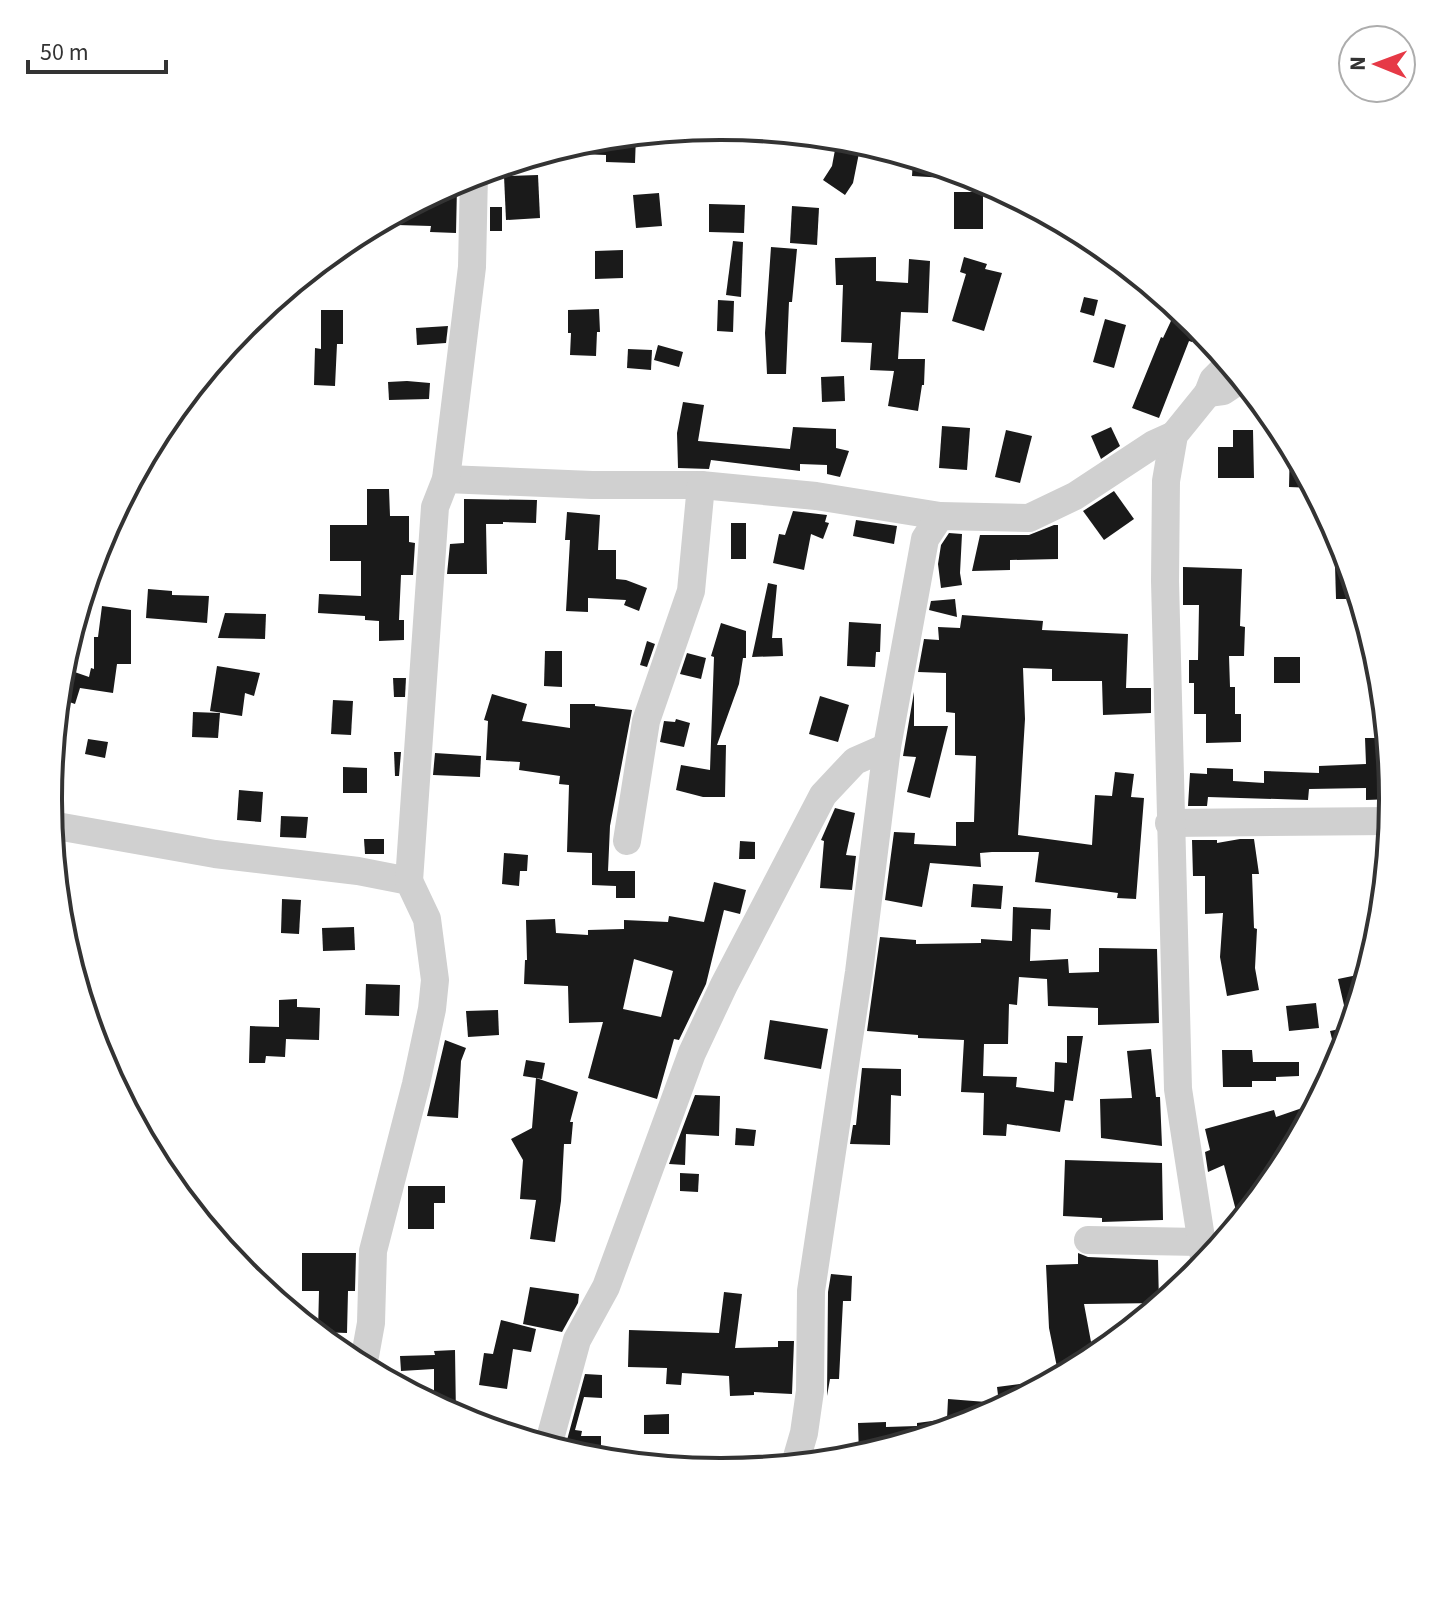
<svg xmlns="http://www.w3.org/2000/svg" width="1441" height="1598" font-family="'Source Sans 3',sans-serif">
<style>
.building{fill:#1a1a1a;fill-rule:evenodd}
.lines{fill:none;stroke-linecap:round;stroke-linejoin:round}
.minor{stroke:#d0d0d0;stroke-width:28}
.rim{fill:none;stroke:#333;stroke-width:4}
</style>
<rect width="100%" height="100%" fill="#fff"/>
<g class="building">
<path d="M636,135l-1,28 -29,-1v-7l-53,-2v-2l37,-12z"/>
<path d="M837,139l24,4 -8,40 -8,12 -22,-15 9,-14z"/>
<path d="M913,158l51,16 -1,5 -51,-3z"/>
<path d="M538,175l2,43 -34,2 -2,-44z"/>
<path d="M447,187h10l-1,46 -26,-1 1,-6 -34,-1v-12z"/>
<rect x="954" y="192" width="29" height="37"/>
<path d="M659,193l3,33 -26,2 -3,-33z"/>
<path d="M709,204l36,1 -1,28 -35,-1z"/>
<path d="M792,206l27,2 -2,37 -27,-2z"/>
<rect x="490" y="207" width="12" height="24"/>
<path d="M733,241l10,1 -2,55 -15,-2z"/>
<path d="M771,247l26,2 -5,53h-3l-3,72h-19l-2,-41z"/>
<path d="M623,250v28l-28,1v-28z"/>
<path d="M876,257v24l32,2 1,-24 21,2 -2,52 -27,-1 -3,47h27l-1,26h-2l-4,26 -30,-5 6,-35 -24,-1 2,-27 -31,-1 2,-57h-7l-1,-27z"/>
<path d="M964,257l23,7 -2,5 17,4 -18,58 -32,-10 14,-47 -6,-2z"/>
<path d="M1084,297l14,3 -4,16 -14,-4z"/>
<path d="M718,300l16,1 -1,31 -16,-1z"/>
<path d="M1177,308l22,19 -7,15 -3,-1 -30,77 -27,-10 29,-71 2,1z"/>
<path d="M599,309l1,23h-3l-1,24 -26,-1 1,-22h-3v-23z"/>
<path d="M321,310h22v34h-6l-2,42 -21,-1 1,-37 6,1z"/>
<path d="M1105,319l21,6 -12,43 -21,-6z"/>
<path d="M448,326l-2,17 -29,2 -1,-17z"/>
<path d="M658,345l25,7 -4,15 -25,-7z"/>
<path d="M628,349l24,1 -1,20 -24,-2z"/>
<path d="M844,376l1,25 -23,1 -1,-25z"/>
<path d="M407,381l23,2 -1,16 -40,1 -1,-18z"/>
<path d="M683,402l21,3 -6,36 92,8 3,-22 43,2v19l13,3 -9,26 -13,-3v-9l-27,-1v7l-89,-11 -2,9 -31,-1 -1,-35z"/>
<path d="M942,426l28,2 -3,42 -28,-2z"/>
<path d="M1111,427l9,19 -19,13 -10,-23z"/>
<path d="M1006,430l26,6 -12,47 -25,-6z"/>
<path d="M1233,430h20l1,48h-36v-31h15z"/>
<path d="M1290,445l10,19 13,24 -24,-1z"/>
<path d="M367,489h22l1,27h19v26l6,1 -2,32h-12l-2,45h5v20l-25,1v-20l-14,-1v-4l-47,-3 1,-19 42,2v-35h-31v-36h37z"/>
<path d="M1114,491l20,28 -30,21 -21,-29z"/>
<path d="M464,499l73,1 -1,23 -33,-1v2h-17l1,50h-40l3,-30 14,-1z"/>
<path d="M793,511l34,4 -2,7 4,1 -6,16 -12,-5 -7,36 -31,-7 6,-29 6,1z"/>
<path d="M567,512l33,3 -2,35h18v29l10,1 21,8 -8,23 -15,-6 2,-5 -38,-2v14l-22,-1 4,-71h-5z"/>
<path d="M856,520l41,6 -3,18 -41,-8z"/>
<rect x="731" y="523" width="15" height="36"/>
<path d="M1054,525h4v34l-48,1v10l-38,1 8,-36h49z"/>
<path d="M949,533l13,1 -2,39 2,12 -21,3 -3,-24 3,-19z"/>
<path d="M1335,565h14l10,34h-23z"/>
<path d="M1183,567l59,2 -2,57 5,1 -1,29h-15l1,31h5v27h6v28l-35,1v-29h-12v-31h-5v-23h9l1,-55h-16z"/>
<path d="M768,583l9,2 -5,53h10l1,18 -31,1z"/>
<path d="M148,589l24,2v4l37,1 -2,27 -61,-5z"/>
<path d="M955,599l2,18 -28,-7 2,-9z"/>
<path d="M102,606l29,4v54h-14l-4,29 -33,-5 -5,16 -17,-6 5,-30 26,9 2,-9 3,1v-32h4z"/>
<path d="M225,613l41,1 -1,25 -47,-1z"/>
<path d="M962,615l81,6 -1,9 86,4 -2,54h25v25l-48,2 -1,-34h-50v-12l-29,-1 2,51 -7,116 74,10 3,-50 17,1 3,-24 19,2 -3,23 13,1 -8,101 -19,-1 1,-5 -83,-11 4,-30h-47l-12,1 1,14 -51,-4 -8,44 -37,-7 9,-68 21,1 -1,11 42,2v-24h18l2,-66 -21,-1v-42l-9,-1v-39l-28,-1 6,-33 15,1 -1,-13 22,1z"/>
<path d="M849,622l32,2 -1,28h-4l-1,15 -28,-1z"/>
<path d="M721,623l25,8v27h-3l-4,26 -22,61h9l-1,52h-22l-27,-7 5,-25 29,5 4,-113 -3,-1z"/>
<path d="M647,641l8,3 -8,23 -7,-2z"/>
<path d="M545,651h17v36l-18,-1z"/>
<path d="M687,653l19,5 -5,21 -21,-5z"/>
<rect x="1274" y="657" width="26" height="26"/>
<path d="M217,666l43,7 -6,23 -9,-3 -3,23 -32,-5z"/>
<path d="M393,678h13l-1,19h-11z"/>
<path d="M914,692v34h34l-18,72 -23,-6 9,-35 -13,-1z"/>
<path d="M492,694l35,10 -5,17 48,7v-24h25v2l37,4 -22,116 -2,45h27v27h-19v-12l-24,-1v-32l-25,-1 2,-67 -10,-1 1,-8 -41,-6 1,-8 -34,-2 2,-39 -4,-1z"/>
<path d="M820,696l29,9 -11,37 -29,-8z"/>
<path d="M333,700l20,1 -2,34 -20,-1z"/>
<path d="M193,712l27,1 -2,25 -26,-1z"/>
<path d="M676,719l14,4 -6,24 -24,-5 4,-21 11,1z"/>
<path d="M1365,738h22l6,61 -27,1v-12l-57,1 -1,11 -100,-3 -1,9h-19l2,-33 17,1v-6l26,1v12l31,2v-12l55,2v-7l47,-2z"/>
<path d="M88,739l20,3 -3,16 -20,-4z"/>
<path d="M394,752h7l-2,24h-4z"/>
<path d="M435,753l46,3 -1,21 -47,-2z"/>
<path d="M343,767l24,1v25h-24z"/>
<path d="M239,790l24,2 -2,30 -24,-2z"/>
<path d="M835,808l20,5 -9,42 10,1 -4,34 -32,-2 4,-47 -3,-1z"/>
<path d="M281,816l27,1 -2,21 -26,-1z"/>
<path d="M364,839h20v15h-19z"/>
<path d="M1240,839h14l5,35h-7l2,54 3,1 -2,39 4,22 -32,6 -7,-39 3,-44 -18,1v-38h-12l-1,-36h25v3z"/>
<path d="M740,841l15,1v17h-16z"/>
<path d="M504,853l24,2 -1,16h-7l-1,15 -17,-2z"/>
<path d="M714,882l32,8 -6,24 -16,-4 -18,74 -27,56 -5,-1 -17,60 -69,-21 15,-56 -34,1 -1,-37 -44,-2 1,-24h2l-1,-40 29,-1 1,14 32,2v-5l36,-1v-9l44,2 1,-6 35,6zM634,959l39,12 -12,46 -38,-8z"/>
<path d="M973,884l30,2 -2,23 -30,-2z"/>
<path d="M282,899l19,1 -2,34 -18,-1z"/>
<path d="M1013,907l38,2 -1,21 -19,-1 -1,32 38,-2 1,14 30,-1v-24l58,1 2,74 -61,2v-17l-50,-2 -1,-27 -28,-2 -2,28 -8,-1 -1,40h-24l-1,32 34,1 -1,10 38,5 1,-30 12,1v-27h16l-10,65 -8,-1 -5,32 -53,-8 -1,12 -23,-1 1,-42 -23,-1 3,-52 -46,-2v-3l-51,-4 13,-94 36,3v4l65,-1v-4l31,2z"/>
<path d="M354,927l1,23 -32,1 -1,-23z"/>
<path d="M1367,973l-25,84 -4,6 -8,-32 19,-4 -11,-48z"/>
<path d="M366,984l34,1 -1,31 -34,-1z"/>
<path d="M297,999v8l23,1 -1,32 -33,-1 -1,18 -19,-1 -1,7h-16l1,-37 29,1v-27z"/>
<path d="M1316,1003l3,25 -30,3 -3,-25z"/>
<path d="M498,1010l1,25 -31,2 -2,-26z"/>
<path d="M770,1020l58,9 -7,40 -57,-10z"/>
<path d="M445,1040l21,8 -5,13 -3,57 -31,-2z"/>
<path d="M1151,1049l5,48h4l2,49 -61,-8 -1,-39 32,-1 -5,-47z"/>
<path d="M1222,1050h30l1,12h46v14l-23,1v4h-24v6h-29z"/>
<path d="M526,1060l19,3 -3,16 -19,-3z"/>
<path d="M862,1068l39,1v27l-10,-1 -1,50 -40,-1 3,-19h3z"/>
<path d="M536,1078l42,14 -8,30h3l-2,22h-7l-3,57 -6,41 -25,-3 6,-39 -16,-1 3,-39 -12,-21 21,-11z"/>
<path d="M695,1095l25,1 -1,40 -33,-2 -1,31 -16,-1z"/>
<path d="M1305,1107l4,11 -30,55 -40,49 -15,-57 -16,7 -3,-20 5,-2 -5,-21 69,-19 2,7z"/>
<path d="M736,1128l20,2 -2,16 -19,-1z"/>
<path d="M1065,1160l97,3 1,57 -61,2v-4l-39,-2z"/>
<path d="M680,1173l19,1 -1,18 -18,-1z"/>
<path d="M408,1186h37v17h-11v26h-26z"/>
<path d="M302,1253h54l-1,38h-7l-1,42 -29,-1 1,-41h-17z"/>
<path d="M1078,1253l10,4 70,3 1,43 -75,1 10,54 -35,19 -10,-49 -3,-63 32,-1z"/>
<path d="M831,1274l21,2 -1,25h-8l-4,78h-9l-3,17 1,-104z"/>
<path d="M530,1287l49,7 -1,9 -16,29 -39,-8z"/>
<path d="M724,1292l18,2 -7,54 43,-1v-6h16l-2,53 -38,-2v3l-24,1 -1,-20 -47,-3 -1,12 -15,-1 1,-16 -39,-1 1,-37 90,3z"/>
<path d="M501,1320l35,9 -5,23 -18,-3 -6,40 -28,-4 5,-32 9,1z"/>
<path d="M455,1350l1,66 -22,-11v-36l-33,2 -1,-15 35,-1 -1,-4z"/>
<path d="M585,1374l17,1v23l-18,-1 -9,33 7,1 -1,5h20v24l-37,-9z"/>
<path d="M1020,1384l2,13 -45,23h-18l2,6 -102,30 -1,-33 28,-1v5l31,-1v-3l30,-4 1,-20 51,4 -2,-16z"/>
<path d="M669,1414v20h-25v-19z"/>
</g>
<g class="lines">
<g class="minor">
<path d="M1229,364l-16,16 -5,13 15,-2 18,-12"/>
<path d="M446,479l146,6h109l115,11 124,20"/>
<path d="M1169,823l222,-2"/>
<path d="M51,825l164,29 143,17 51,10 18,38 8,61 -3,29 -16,75 -43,167 -2,72 -8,44"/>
<path d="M627,841l19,-120 45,-130 10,-106"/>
<path d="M409,881l26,-374 11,-28 26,-212 2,-93"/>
<path d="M1088,1240l113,2"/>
<path d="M1205,1264l-27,-175 -13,-508 1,-100 8,-46 34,-42"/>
<path d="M548,1446l29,-106 29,-53 86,-234 32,-68 99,-190 32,-34 32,-14"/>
<path d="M795,1464l9,-31 6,-42 1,-100 48,-319 28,-225 38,-208 15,-23 89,2 46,-22 79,-52 20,-9"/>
</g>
</g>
<path d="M0 0H1441V1598H0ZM720 140H721A658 658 0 0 1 1379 798V800A658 658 0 0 1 721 1458H720A658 658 0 0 1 62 800V798A658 658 0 0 1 720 140Z" fill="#fff" fill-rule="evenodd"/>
<path class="rim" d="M720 140H721A658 658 0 0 1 1379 798V800A658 658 0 0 1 721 1458H720A658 658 0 0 1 62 800V798A658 658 0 0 1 720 140Z"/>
<g transform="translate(1377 64) rotate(271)"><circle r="38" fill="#ffffff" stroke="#adadad" stroke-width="2"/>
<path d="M0-6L14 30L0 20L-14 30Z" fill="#e63946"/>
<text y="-12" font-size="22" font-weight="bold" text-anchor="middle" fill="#333333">N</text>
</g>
<path d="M28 60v12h138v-12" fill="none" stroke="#333333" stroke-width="4"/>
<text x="40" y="60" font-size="24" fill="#333333" stroke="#ffffff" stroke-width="6" paint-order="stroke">50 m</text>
</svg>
